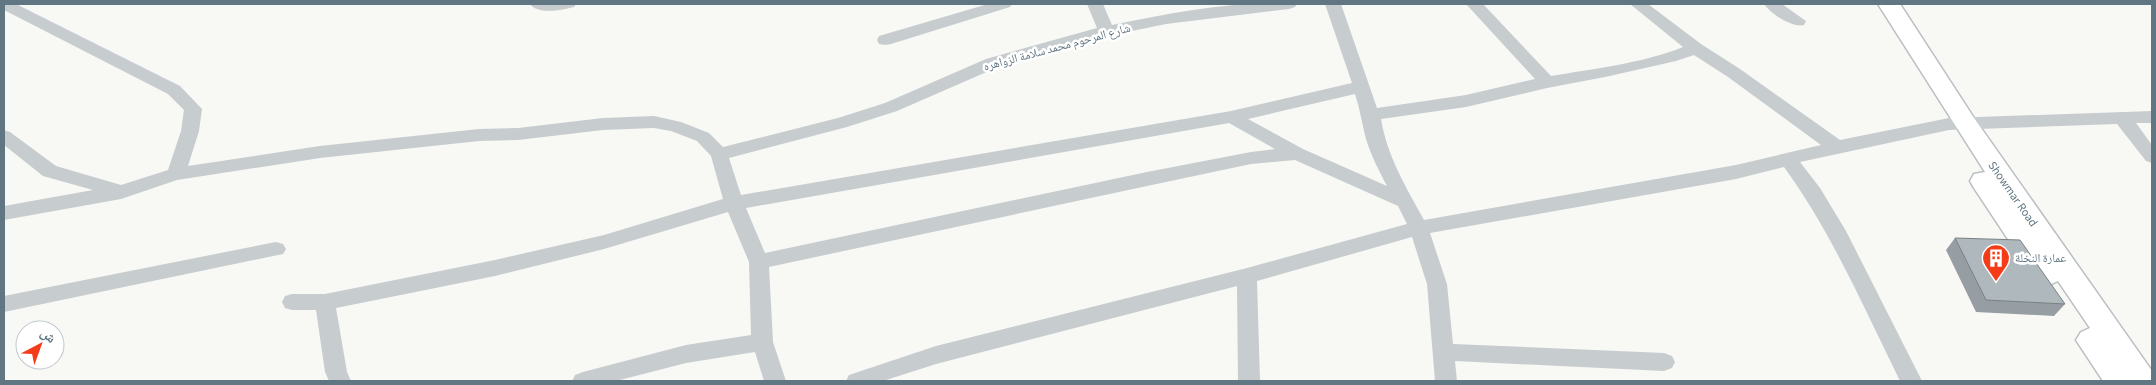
<svg xmlns="http://www.w3.org/2000/svg" width="2156" height="385" font-family="'Source Sans 3','Noto Naskh Arabic',sans-serif">
<style>
.lines{fill:none;stroke-linecap:round;stroke-linejoin:round}
.secondary-casing{stroke:#b9bfc3;stroke-width:3}
.street{fill:#c7cccf;fill-rule:evenodd}
.secondary{fill:#fff;fill-rule:evenodd}
.wall{fill:#969ea3}
.building{fill:#aeb8bd;stroke:#7a8184}
.labels{text-anchor:middle;stroke-width:5;stroke-linejoin:round;paint-order:stroke}
.street-label{font-size:12px;fill:#607683;stroke:#fff}
.poi-label{font-size:12px;fill:#607683;stroke:#fff;text-anchor:start}
</style>
<rect width="100%" height="100%" fill="#f8f8f5"/>
<g class="lines">
<g class="secondary-casing">
<path id="secondary" d="M1878,4h22l74,114 178,253v10h-49l-27,-41 5,-8 9,-4 -32,-47 -11,5 -10,-3 -63,-95 -4,-7 4,-7 11,-2z"/>
</g>
<g class="street">
<path d="M4,4h12l164,82 22,23 -3,22 -11,35 132,-20 159,-17 39,-1 85,-10 51,-2 27,6 28,11 14,14 115,-29 47,-15 101,-44 111,-31 -10,-24h16l9,21c60,-12 123,-25 185,-21l-2,3 -6,2 -123,15 -58,12 -110,31 -101,44 -50,16 -118,31 12,37 490,-84 121,-28 -27,-79h16l36,104 89,-13 69,-16 -69,-75h17l68,72c41,-7 93,-13 132,-29l-53,-43h18l53,40 39,25 100,71 109,-22 203,-7v12h-16l16,22v18l-6,-2 -29,-37 -168,6 -149,32 20,26 26,43 76,150h-22c-36,-73 -68,-148 -116,-214l-48,12 -306,54 17,51 6,60 211,9 8,3 3,6 -3,6 -8,3 -209,-10 2,20h-22l-8,-97 -15,-47 -155,44 3,100h-22l-1,-95 -301,78 -53,17h-37l3,-6 87,-29 311,-78 160,-44 -9,-18 -103,-46 -44,4 -104,22 -378,81 4,75 13,39h-22l-9,-29 -69,11 -70,18h-44l3,-6 8,-3 103,-27 65,-10 -2,-73 -21,-50 -124,37 -109,27 -159,32 11,64 4,9h-22l-4,-9 -9,-62h-24l-7,-2 -3,-6 3,-6 7,-2h33l170,-34 109,-25 119,-36 -12,-43 -14,-15 -26,-10 -17,-3 -51,2 -85,10 -39,1 -159,17 -143,22 -56,19 -117,21v-14l89,-16 -50,-14 -39,-31v-15l6,2 46,34 65,19 47,-15 13,-39 3,-21 -16,-16 -164,-84zM1694,55l34,22 93,68 -85,20 -312,55c-18,-33 -37,-64 -43,-101l85,-12 81,-19 58,-11 71,-16zM1355,94c5,15 7,30 11,45 5,16 13,32 21,47l-84,-37 -55,-30zM1229,123l46,26 -24,3 -104,20 -382,81 -19,-45z"/>
<path d="M530,4h46l-2,3c-12,3 -36,8 -44,-3z"/>
<path d="M988,4h24l-2,3 -119,37 -6,1 -6,-1 -2,-4 2,-4z"/>
<path d="M1764,4h18l24,17 -2,4c-12,3 -33,-11 -40,-21z"/>
<path d="M276,242l7,2 3,5 -3,5 -279,58v-16z"/>
</g>
<use href="#secondary" class="secondary"/>
</g>
<path class="wall" d="M1955,238l110,66 -11,12 -78,-4 -30,-62z"/>
<path class="building" d="M1955,238l65,2 45,64 -79,-4z"/>
<defs>
<g id="building-pin" transform="scale(1.4375)"><path d="M0 17L-7.5 6A9.5 9.5 0 1 1 7.5 6Z" fill="#f53b18" stroke="#fff"/><path d="M-4-6H4V6H1V3H-1V6H-4ZM-2.5-4.3h1.7v1.8h-1.7ZM.8-4.3h1.7v1.8H.8ZM-2.5-1h1.7V.8h-1.7ZM.8-1h1.7V.8H.8Z" fill="#fff"/></g>
</defs>
<g fill-rule="evenodd">
<use href="#building-pin" x="1996" y="258"/>
</g>
<g class="labels">
<g class="street-label">
<text transform="translate(1057 47) rotate(-15)" y="4">شارع المرحوم محمد سلامة الزواهره</text>
<text transform="translate(2013 194) rotate(55)" y="4">Showmar Road</text>
</g>
<g class="poi-label">
<text x="2015" y="262">عمارة النخلة</text>
</g>
</g>
<rect width="2156" height="385" fill="none" stroke="#607683" stroke-width="10"/>
<g transform="translate(40 345) rotate(41)"><circle r="24" fill="#ffffff" stroke="#bfc8cd"/>
<path d="M0-4L9 19L0 12L-9 19Z" fill="#f53b18"/>
<text y="-8" font-size="14" font-weight="bold" text-anchor="middle" fill="#607683">ش</text>
</g>
</svg>
